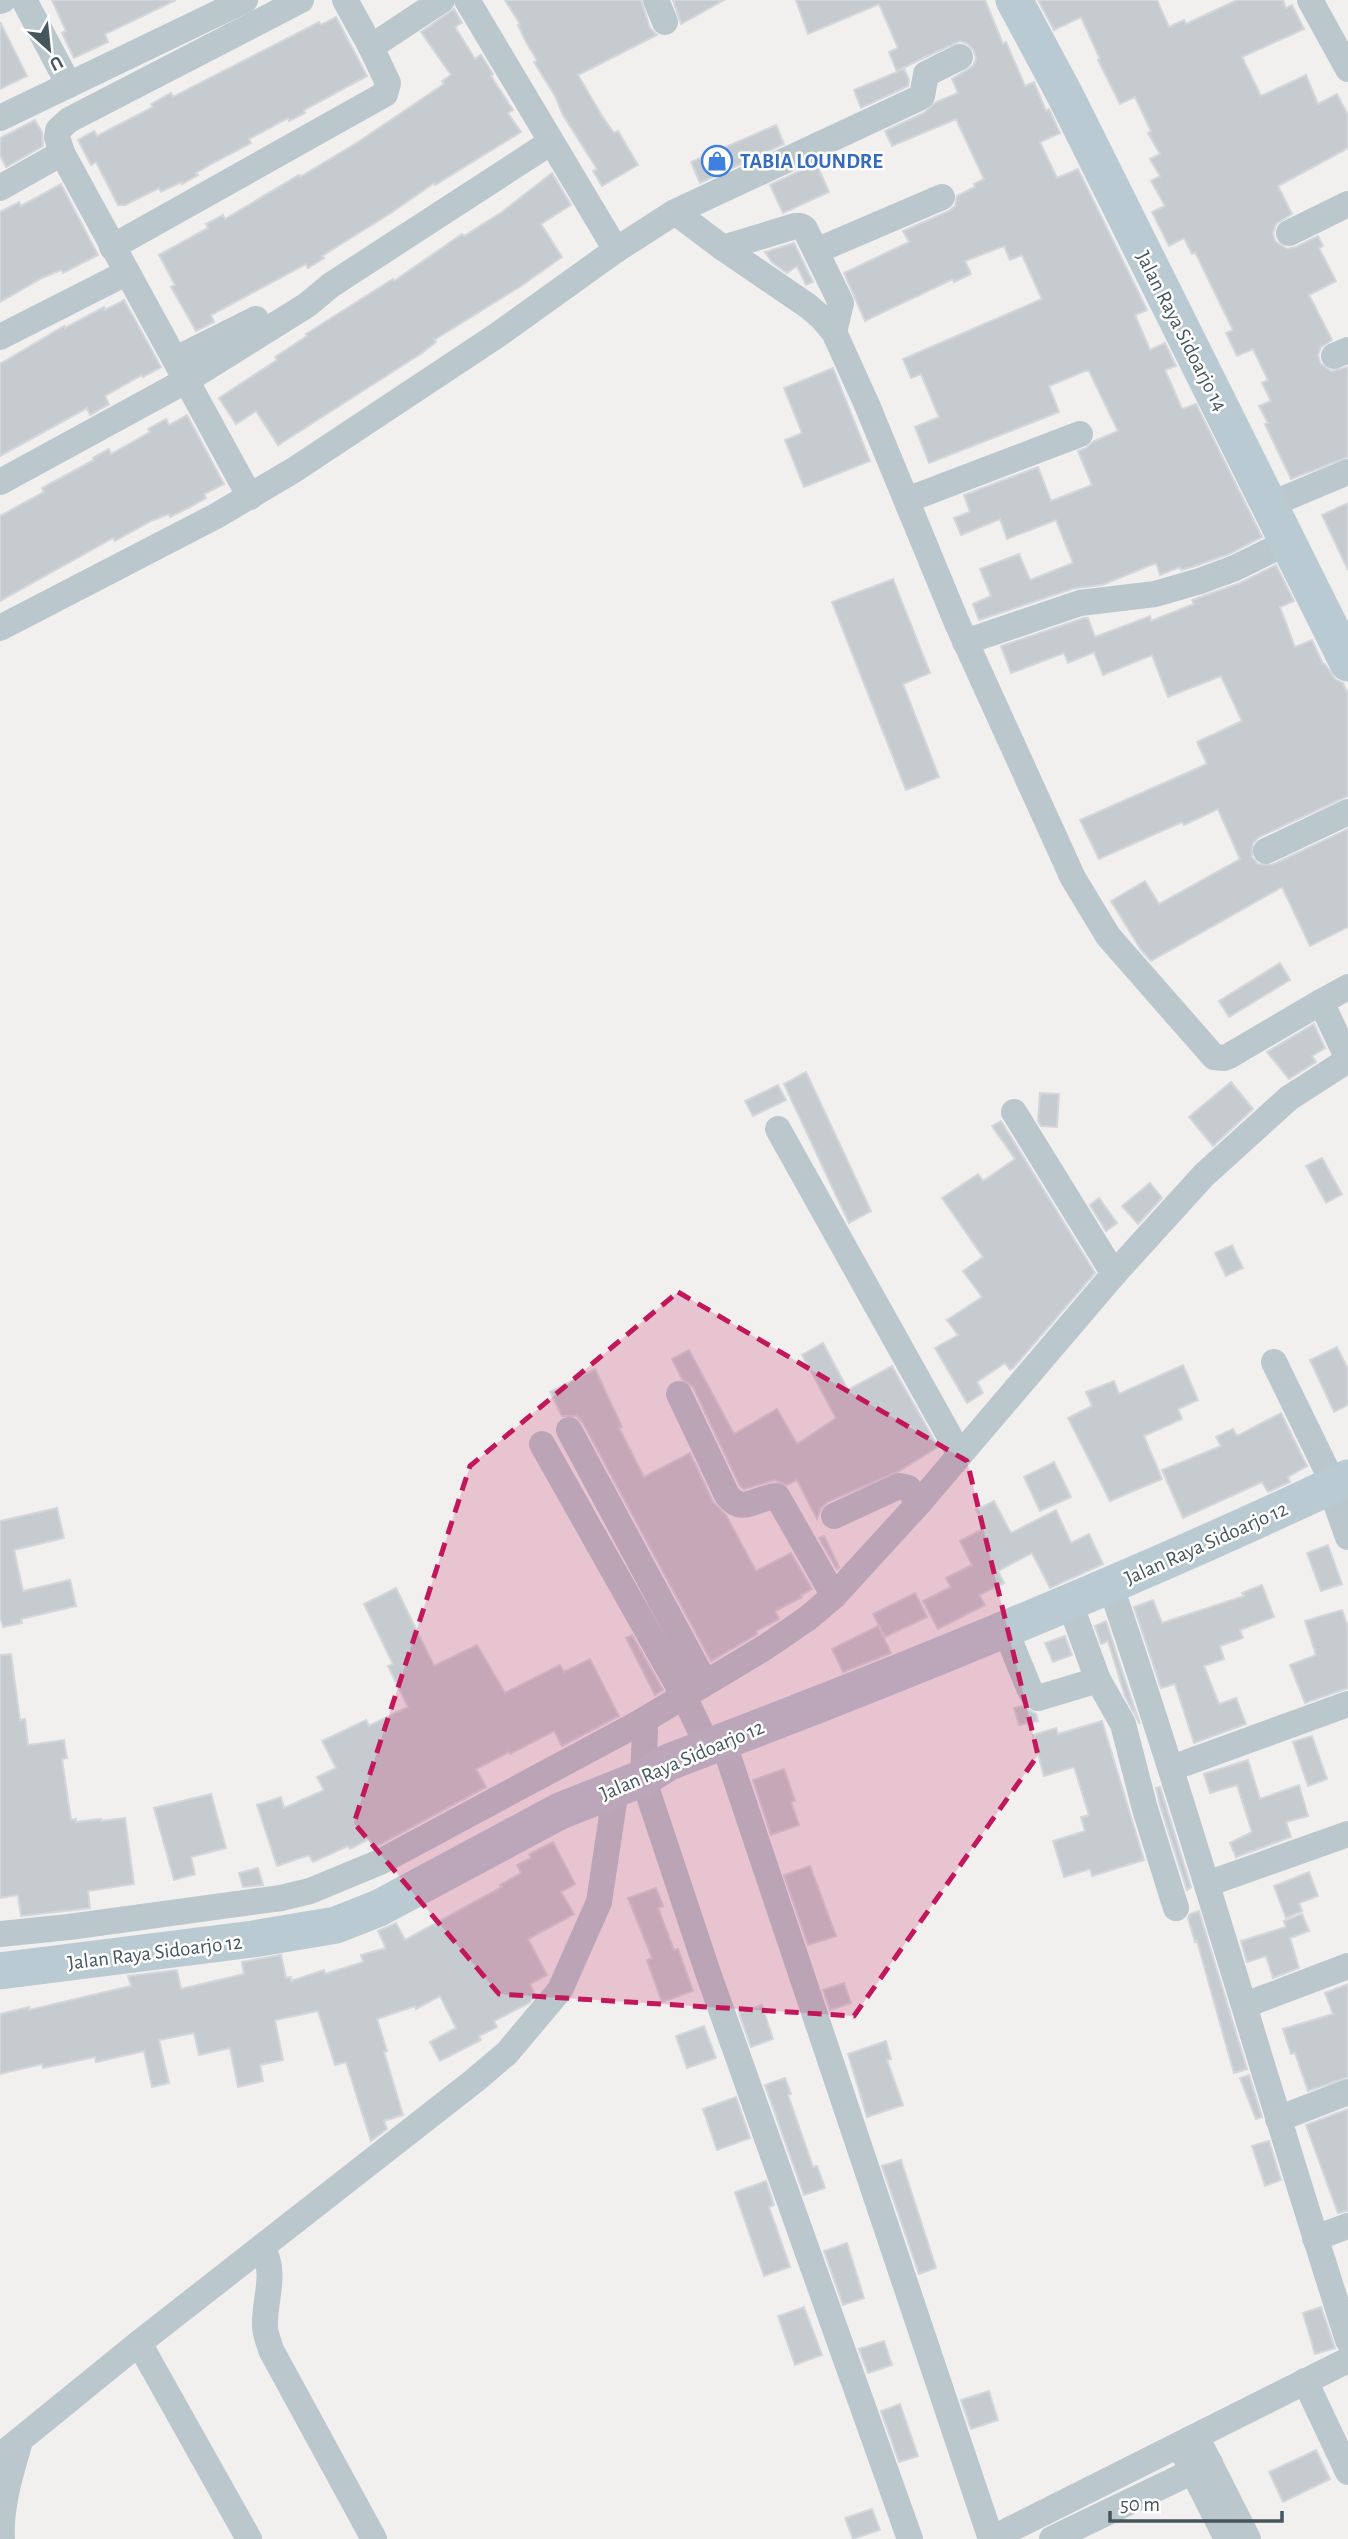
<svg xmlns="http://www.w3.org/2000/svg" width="1348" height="2539" font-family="'Alegreya Sans',sans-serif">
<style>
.building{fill:#c6cbcf;stroke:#d3d7db;stroke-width:2}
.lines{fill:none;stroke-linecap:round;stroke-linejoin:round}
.minor{stroke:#bac7cd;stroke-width:26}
.secondary{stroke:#bacad2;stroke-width:37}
.marked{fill:#c2185b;fill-opacity:0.2;stroke:#c2185b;stroke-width:5;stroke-dasharray:14 9;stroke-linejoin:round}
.labels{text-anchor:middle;stroke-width:5;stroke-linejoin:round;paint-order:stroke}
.shop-label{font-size:21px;font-weight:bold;fill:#366cbe;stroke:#fff;text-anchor:start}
.street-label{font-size:21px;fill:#46565d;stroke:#fff}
</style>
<rect width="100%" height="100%" fill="#f2efef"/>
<g class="building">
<path d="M52,0h124l-71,34 3,8 -34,16 -12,-25 4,-2z"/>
<path d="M505,0h136l9,28 7,7 -79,40 24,41 12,17 4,-2 20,34 -36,21 -9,-15 4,-2 -34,-54 -8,-19 -21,-34 3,-2 -11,-18 -8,-17 2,-1z"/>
<path d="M673,0h51l-43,24z"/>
<path d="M796,0h189l18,44 3,-2 19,44 9,-4 12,29 3,-2 11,24 -20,9 17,36 21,-9 69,141 -12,5 15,35 15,-7 11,23 -11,4 17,39 14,-5 66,133 -33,17 -34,12 -14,4 -1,-3 -20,8 -4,-12 -54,22 -27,3 -96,32 -6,-16 18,-8 -11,-27 39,-15 11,26 43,-17 -17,-43 -49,19 -7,-20 -39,16 -7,-17 16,-6 -6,-17 74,-28 13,34 41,-16 -14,-34 8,-3 8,-7 24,-10 -29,-60h-4l-36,15 10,26 -130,51 -14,-36 24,-10 -18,-43 -10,4 -8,-19 139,-60 -20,-44 -12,5 -6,-14 -39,15 6,13 -17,8 -1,-3 -88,42 -21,-48 65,-31 -6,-11 46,-20 6,-5 2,-10 18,-9 -1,-3 10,-5 -28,-60 -64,27 -7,-15 39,-18 12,-11 22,-9 -6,-14 21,-13 3,-7 -2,-8 -6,-7 -8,-3 -41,19 -22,11 7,-2 5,11 -1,6 -47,22 -7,-18 43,-18 -8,-20 9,-4 -19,-44 -71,30z"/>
<path d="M1038,0h119l12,27 15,-7 2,4 51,-24h46l3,8 6,-3 12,24 -62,28 19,39 45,-21 12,29 19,-10 11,21v33l-70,38 14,28 -16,10 -3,9 2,8 12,8 9,-2 22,-11 5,10 -4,2 17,33 -27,14 23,45 -11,7 -3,8 2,8 11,8 17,-4v90l-57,22 -26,-55 3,-1 -9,-17 12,-5 -9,-18 6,-3 -15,-31 -16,7 -11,-23 7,-3 -38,-78 -3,2 -8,-16 -15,8 -17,-34 13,-6 -14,-25 9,-5 -10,-17 10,-5 -12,-21 3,-2 -16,-34 -15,7 -22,-44 2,-1 -19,-42 -27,13z"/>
<path d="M454,9l8,14 -7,4 20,32 6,-4 12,19 -2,2 22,34 -5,3 13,19 -86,53 -1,-2 -40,28 -72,45 2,2 -16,10 -2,-4 -95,51 3,7 -18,9 -25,-44 4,-2 -16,-30 49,-27 -2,-4 17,-9 2,4 74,-44 1,2 55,-33 89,-60 -2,-3 9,-6 -30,-43z"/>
<path d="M336,17l31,59 -63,34 1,3 -16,8 -1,-3 -39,21 2,4 -38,20 -17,10 2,2 -16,9 -1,-2 -20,10 -2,-4 -34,17h-7l-22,-43 -5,3 -13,-25 16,-9 3,5 56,-29 -2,-3 20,-11 2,4 146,-75 2,3z"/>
<path d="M0,22l27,54 -27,13z"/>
<path d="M35,120l7,12 1,14 -37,21 -6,-12v-17z"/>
<path d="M776,125l8,19 -84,39 -9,-21z"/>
<path d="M816,163l13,29 -46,21 -13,-28z"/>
<path d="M552,173l19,32 -30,19 21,33 -41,29 -87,54 2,2 -14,11 -144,92 -22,-34 -20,13 -17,-26 58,-38 -2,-3 32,-21 -1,-2 87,-55 1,2 68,-47 2,2 38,-24z"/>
<path d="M61,184l37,71 -35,18 -2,-3 -19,8 -42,24v-90l19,-10 2,4z"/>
<path d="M794,243l19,39 -7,3 -9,-19 -10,7 -15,-11 -7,-10z"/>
<path d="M124,300l37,67 -18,10 -1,-2 -37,21 4,8 -19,11 -3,-7 -87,48v-92l64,-38 1,2 39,-21 1,3z"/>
<path d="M833,368l37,93 -66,26 -19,-47 17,-7 -18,-45z"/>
<path d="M187,415l37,69 -20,10 2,4 -18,10 -18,9 -1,-3 -18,7 -36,20 -2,-3 -113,63v-85l44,-24 -2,-4 52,-28 -1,-2 16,-9 2,5 39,-22 -2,-3 18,-10 3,6z"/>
<path d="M1348,503v67l-26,-55z"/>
<path d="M1276,565l18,36 -14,6 15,40 17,-7 11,24h2l11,16 7,3 5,11v102l-89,41 -6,6 -1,14 6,7 14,1 76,-36v98l-38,19 -28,-59 -131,74 -10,-11 -30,-49 34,-20 14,23 81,-45 -22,-50 -34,16 -2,-3 -83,37 -19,-39 127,-56 -10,-22 45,-21 -21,-45 -53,21 -16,-42 -49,20 -9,-23 -26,11 -4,-10 -53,20 -10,-27 83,-28h4l7,19 55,-21 1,5 43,-17 -2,-4 48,-17z"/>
<path d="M893,579l37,94 -27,11 36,93 -33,13 -74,-188z"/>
<path d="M1280,963l10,17 -61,37 -10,-16z"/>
<path d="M1314,1024l11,24 -13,8 4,6 -27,17 -22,-27z"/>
<path d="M806,1072l65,139 -22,12 -65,-139z"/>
<path d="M1231,1082l22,27 -40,37 -24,-29z"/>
<path d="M778,1085l8,15 -33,16 -8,-15z"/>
<path d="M1040,1093l19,1 -2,33 -16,-1 -3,-5z"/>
<path d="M1001,1121l94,152 -82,95 -3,2 -5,-7 -28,19 6,11 -16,10 -32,-55 23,-13 -11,-15 35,-23 -19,-26 20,-14 -41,-59 36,-24 5,7 32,-22 -23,-33z"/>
<path d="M1322,1158l20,36 -16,9 -20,-37z"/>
<path d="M1150,1183l12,15 -24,26 -16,-18z"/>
<path d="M1099,1198l18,25 -11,8 -16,-26z"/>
<path d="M1232,1245l11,23 -17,8 -11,-23z"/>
<path d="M823,1343l25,47 44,-24 46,81 -39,24 -72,31 -6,6 -4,11 -20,-39 -10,5 -12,-5 -31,9 -4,-3 -47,-99 -11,-8 -10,-20 17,-9 45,84 43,-25 20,35 39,-26 -34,-63z"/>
<path d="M1337,1347l11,22v36l-14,7 -24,-52z"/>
<path d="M1183,1365l15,35 -20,9 4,10 -38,17 18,43 -52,22 -42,-83 24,-12 -6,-14 28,-11 5,13z"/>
<path d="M595,1369l27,58 -3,1 25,49 46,-24 23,49 13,13 30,56 35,-18 21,36 -11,6 1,2 -27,14 4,8 -23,12 1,3 -46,27 -128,-238 -6,-7h-15l-12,-24z"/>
<path d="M1281,1413l26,53 -19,11 2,5 -22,10 -6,-10 -79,36 -21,-48 59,-24 -5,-9 17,-8 4,7z"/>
<path d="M1054,1462l17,35 -31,14 -16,-34z"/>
<path d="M994,1501l17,32 45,-23 15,33 18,-9 14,30 -53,24 -18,-35 -34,18 6,12 -25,12 6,10 -47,24 -15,-28 28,-14 -5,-9 26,-13 -12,-24 25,-13 -9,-18z"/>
<path d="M57,1508l7,30 -50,12 9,41 47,-11 6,26 -55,13 1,4 -19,4 -3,-11v-95z"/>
<path d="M824,1536l15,31 -2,2 -18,-31z"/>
<path d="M1328,1545l14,39 -21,7 -14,-38z"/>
<path d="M1262,1585l12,32 -34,13 3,8 -23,8 4,13 -20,7 15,38 17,-6 10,26 -52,19 -19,-59 -14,4 -27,-81 19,-7 9,23 82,-27 -2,-3z"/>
<path d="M396,1588l38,78 43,-21 28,48 55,-28 4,7 26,-13 29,57 -57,30 -8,-15 -44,23 -1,-2 -33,17 10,18 -113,61 -4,-9 -19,10 -2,-3 -35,16 -4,-7 -32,11 -20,-61 24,-8 3,11 40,-18 -7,-13 19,-9 -14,-27 44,-21 3,6 39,-19 -20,-41 5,-2 -29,-60z"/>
<path d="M915,1593l12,24 -42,20 -12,-23z"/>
<path d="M1342,1610l6,17v61l-43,15 -15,-38 26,-10 -11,-34z"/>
<path d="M1106,1621l20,62 14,41 -15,-28 -17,-55 -7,3 -6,-18z"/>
<path d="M878,1626l13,27 -48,19 -11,-23z"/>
<path d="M632,1635l31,55 -8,5 -29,-57z"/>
<path d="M1065,1636l7,19 -19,7 -8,-19z"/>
<path d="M11,1654l9,66 5,-1 3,26 36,-5 3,18 -5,1 9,61 5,-1v3l25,-3v2l24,-3 9,66 -46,7 2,17 -69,8 -3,-21 -18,3v-243z"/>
<path d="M1022,1706l14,8 2,7 -19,4 -5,-17z"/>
<path d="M1102,1721l42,139 -52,16 -2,-7 -26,8 -11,-36 32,-10 -4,-14 8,-2 -15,-48 -30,9 -11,-41 23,-7 2,6z"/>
<path d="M1312,1736l15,43 -19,7 -15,-44z"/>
<path d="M1248,1760l12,39 39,-14 9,31 -22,6 5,15 -55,20 -6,-14 22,-11 -15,-47 -27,8 -6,-19z"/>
<path d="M784,1769l11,32 -4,1 8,23 -28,10 -18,-55z"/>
<path d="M1160,1787l31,100 -4,3 -27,-85 -4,-17z"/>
<path d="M211,1794l15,54 -35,9 4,17 -21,6 -20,-72z"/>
<path d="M553,1842l22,42 -14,8 13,22 -46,25 19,36 -17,9 5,11 -6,8 -35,18 3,6 -18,9 2,4 -41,21 -10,-19 26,-14 -16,-32 -24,13 -1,-3 -38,13 10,32 -3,1 19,63 -19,6 3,8 -16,12 -25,-79 -11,3 -17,-54 -43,9 8,40 -23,5 3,16 -25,6 -8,-39 -31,7 -5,-22 -35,7 10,43 -17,4 -8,-36 -48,11 -1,-5 -52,11 -1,-4 -42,10v-60l29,-7v3l102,-24 -3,-10 49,-6 4,19 63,-15 -2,-12 39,-7 5,23 5,-1v4l33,-11 1,4 38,-12 -2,-7 25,-7 -8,-17 18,-8 9,17 97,-53 -2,-2 21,-12 -4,-8 14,-7 -2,-4z"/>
<path d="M810,1866l26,70 -28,9 -24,-70z"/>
<path d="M258,1868l5,17 -20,2 -4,-14z"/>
<path d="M1309,1872l9,24 -19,7 3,8 -16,7 -12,-32z"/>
<path d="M656,1888l7,18 -5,2 16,42 4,-1 15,42 -31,11 -15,-42 5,-2 -24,-60z"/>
<path d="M1199,1911l48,158 -13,4 -37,-132 -2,1 -7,-24 2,-4z"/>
<path d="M1302,1914l7,17 -19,7 9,30 -26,10 -7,-22 -19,6 -6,-21 45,-14 -2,-6z"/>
<path d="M844,1983l7,20 -21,7 -7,-20z"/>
<path d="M1348,1984v93l-40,14 -13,-38 -4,1 -8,-25 50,-15 -8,-21z"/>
<path d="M762,2005l11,34 -22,8 -12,-34z"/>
<path d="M704,2026l12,32 -29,10 -11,-32z"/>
<path d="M886,2041l5,18 -4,1 16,45 -36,12 -19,-63z"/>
<path d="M1249,2075l13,42 -6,2 -16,-41z"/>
<path d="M785,2078l6,16 -3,1 25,72 4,-1 8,22 -21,7 -39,-110z"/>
<path d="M736,2097l14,41 -33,12 -14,-41z"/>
<path d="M1348,2109v102l-10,2 -32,-88z"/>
<path d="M1269,2141l12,39 -16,6 -13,-40z"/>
<path d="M901,2160l35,108 -17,6 -37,-108z"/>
<path d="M766,2181l8,24 -5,2 21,60 -26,9 -29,-84z"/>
<path d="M847,2243l17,55 -21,7 -19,-54z"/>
<path d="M804,2307l18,48 -27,10 -17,-49z"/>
<path d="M1321,2307l14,41 -20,6 -12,-41z"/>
<path d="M884,2341l8,24 -24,8 -9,-24z"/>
<path d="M989,2391l9,29 -27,9 -10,-29z"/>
<path d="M900,2404l18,52 -19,6 -18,-51z"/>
<path d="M1316,2450l14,29 -47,23 -14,-30z"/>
<path d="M872,2509l8,21 -27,9 -8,-21z"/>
</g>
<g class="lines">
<g class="minor">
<path d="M24,0l45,85"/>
<path d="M467,0l149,250"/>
<path d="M656,0l9,22"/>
<path d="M1310,0l38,69"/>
<path d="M0,1l3,-1"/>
<path d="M371,47l71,-47"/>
<path d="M0,118l245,-118"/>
<path d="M0,188l62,-35"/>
<path d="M675,212l242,-113 5,-3 4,-22 34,-17"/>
<path d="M1289,233l59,-29"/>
<path d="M112,247l273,-153 3,-11 -17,-36 -26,-47"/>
<path d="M723,248l72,-22h6l4,3 36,74 -7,29"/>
<path d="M816,251l126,-54"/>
<path d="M0,337l126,-64"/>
<path d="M1334,356l14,-6"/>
<path d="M176,359l80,-40"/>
<path d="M0,482l187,-102 120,-75 24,-20 220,-143"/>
<path d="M250,497l-188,-344 -5,-16 1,-7 11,-10 232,-120"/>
<path d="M907,500l173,-66"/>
<path d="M1269,505l79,-33"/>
<path d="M0,628l216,-112 78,-46 202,-134 120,-86 59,-38 48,36 85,58 14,12 12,14 33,73 90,218 116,255 35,58 106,121 10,1 5,-2 92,-54 27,57"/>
<path d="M965,642l115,-39 75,-9 45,-13 35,-13 53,-26"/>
<path d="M1266,851l82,-39"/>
<path d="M1321,1002l27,-15"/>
<path d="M1014,1112l100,162"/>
<path d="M778,1129l181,324"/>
<path d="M1274,1362l60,123"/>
<path d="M679,1394l48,101c16,21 29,2 50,1l57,100"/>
<path d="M569,1430l136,253"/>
<path d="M542,1444l142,252 24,51"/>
<path d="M1330,1487l18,50"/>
<path d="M834,1516l65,-30 9,2 11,15"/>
<path d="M1110,1584c85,250 157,505 238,756"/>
<path d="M1069,1601l29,79 25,44 22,85 31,99"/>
<path d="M1005,1629l24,59 4,7 5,3 60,-18"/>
<path d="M639,1723l6,8 -2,47 64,192 203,569"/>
<path d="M723,1741l268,798"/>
<path d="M1172,1768l176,-64"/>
<path d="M1207,1884l141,-50"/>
<path d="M0,1934l69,-7 212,-29 29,-7 70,-29 259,-139 125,-75 44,-30 26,-22 85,-93 195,-229 90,-99 85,-77 59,-38"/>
<path d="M1245,2005l103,-39"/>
<path d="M1278,2119l70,-27"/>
<path d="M1315,2238l33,-12"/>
<path d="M262,2247c15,26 3,49 3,76 -1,9 4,19 6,27l103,189"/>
<path d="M139,2343l110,196"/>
<path d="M1305,2381l43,91"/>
<path d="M1203,2450l45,89"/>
<path d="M0,2456l139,-113 335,-262 33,-28 53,-63 39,-88 17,-113"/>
<path d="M1186,2458l41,81"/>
<path d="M2,2539c-2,-33 9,-66 18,-98"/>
<path d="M991,2539l357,-179"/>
<path d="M1052,2539l158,-76"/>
</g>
<g class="secondary">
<path d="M1014,0l51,95 283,568"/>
<path d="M0,1971l253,-32 83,-14 43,-17 181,-97 83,-33 26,-16c230,-87 457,-179 679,-284"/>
</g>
</g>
<path class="marked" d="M678,1292l289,169 71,294 -184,261 -355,-22 -145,-171 116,-357z"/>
<defs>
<g id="shop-ring" transform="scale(1.575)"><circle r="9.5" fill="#fff" stroke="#3f7fe0" stroke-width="1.5"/><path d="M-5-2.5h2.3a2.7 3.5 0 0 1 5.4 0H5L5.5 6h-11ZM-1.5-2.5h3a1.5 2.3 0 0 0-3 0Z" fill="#3f7fe0"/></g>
</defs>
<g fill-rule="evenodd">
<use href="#shop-ring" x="717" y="161"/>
</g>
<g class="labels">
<g class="shop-label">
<text x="740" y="168">TABIA LOUNDRE</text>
</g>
<g class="street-label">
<text transform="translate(1182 331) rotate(63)" y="7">Jalan Raya Sidoarjo 14</text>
<text transform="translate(1206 1543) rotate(-24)" y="7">Jalan Raya Sidoarjo 12</text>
<text transform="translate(682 1760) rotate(-23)" y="7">Jalan Raya Sidoarjo 12</text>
<text transform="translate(155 1952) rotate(-7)" y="7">Jalan Raya Sidoarjo 12</text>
</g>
</g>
<g transform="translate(49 49) rotate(153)" stroke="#ffffff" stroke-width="5" paint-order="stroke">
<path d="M0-5L12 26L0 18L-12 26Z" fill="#46565d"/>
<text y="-10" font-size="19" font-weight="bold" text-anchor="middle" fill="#46565d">U</text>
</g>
<path d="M1110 2511v10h172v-10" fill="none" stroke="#46565d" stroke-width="3.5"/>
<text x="1120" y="2511" font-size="21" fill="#46565d" stroke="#ffffff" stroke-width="5" paint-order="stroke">50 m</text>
</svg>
